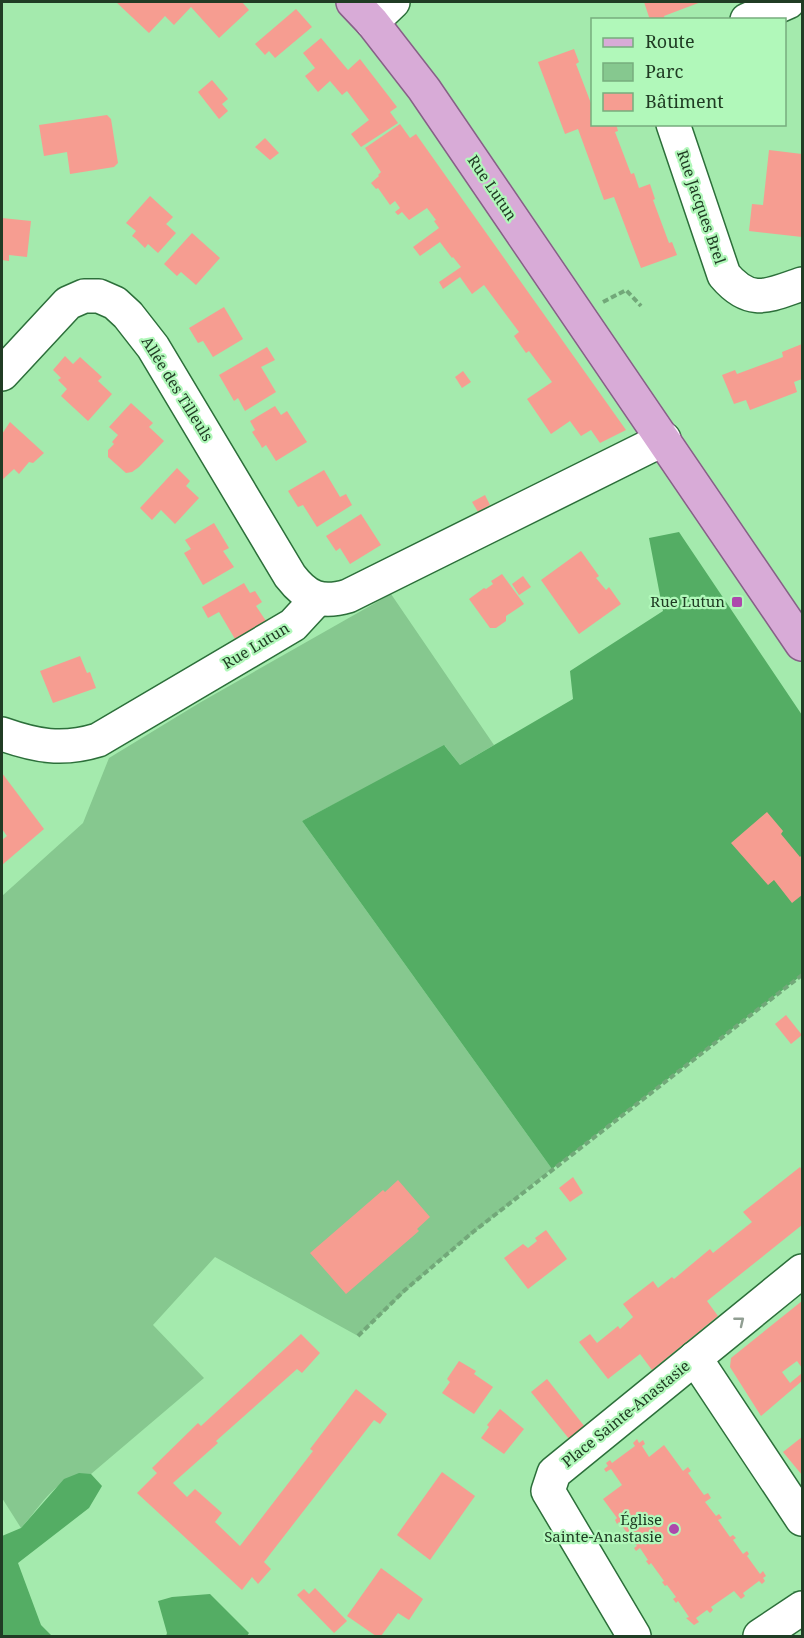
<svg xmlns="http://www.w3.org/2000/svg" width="804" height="1638" font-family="'Noto Serif',serif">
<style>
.green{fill:#86c88f}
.forest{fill:#54ad64}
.building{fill:#f69d91}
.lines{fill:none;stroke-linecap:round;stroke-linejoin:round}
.minor-casing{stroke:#2c6f3a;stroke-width:36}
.major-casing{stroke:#876087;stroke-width:36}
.path{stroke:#72a879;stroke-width:4;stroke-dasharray:6 3;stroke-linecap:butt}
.minor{stroke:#fff;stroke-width:33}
.major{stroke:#d8abd7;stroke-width:33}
.oneway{stroke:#909e92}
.poi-dot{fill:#ad48ac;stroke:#b1f8ba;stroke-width:2}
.labels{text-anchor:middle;stroke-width:4.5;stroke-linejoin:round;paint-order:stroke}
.street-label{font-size:15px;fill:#203c24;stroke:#b1f8ba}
.poi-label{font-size:15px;fill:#203c24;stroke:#b1f8ba;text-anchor:end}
</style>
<rect width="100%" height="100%" fill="#a4eaad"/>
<path class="green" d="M391,594l103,151 -34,20 -15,-19 -143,75 250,348 -118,96 -76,71 -143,-79 -62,68 51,53 -113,96c-32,-2 -51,33 -70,54l-19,-30v-602l81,-73 26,-65 92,-56z"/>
<g class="forest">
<path d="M679,532l123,183v260l-250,194 -250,-348 142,-76 16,20 113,-66 -3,-28 93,-60 -14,-73z"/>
<path d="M79,1473l12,1 11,12 -13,22 -71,55 23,62 11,11h-50v-100l19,-8 43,-49z"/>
<path d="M210,1594l39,39 -2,3h-81l1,-3 -9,-32 14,-4z"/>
</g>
<g class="building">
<path d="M116,2h126l7,8 -30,28 -28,-31 -17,18 -9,-9 -16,17z"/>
<path d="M644,2h57l-37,14 1,4h-15z"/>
<path d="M296,9l16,18 -37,31 -6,-7 -4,4 -10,-11z"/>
<path d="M321,38l27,32 12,-11 37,48 -7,5 8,11 -37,24 -10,-13 18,-14 -22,-29 -5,4 -12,-14 -12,11 -13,-16 10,-8 -12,-15z"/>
<path d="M574,49l5,13 -3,2 16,42v18h24l2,7 -3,1 16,42 3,-1 5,15 11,-4 5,15 -2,1 16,43 3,-1 5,13 -36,13 -27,-71 -10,3 -26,-71 -13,5 -27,-72z"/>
<path d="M212,80l16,19 -6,5 6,7 -9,8 -21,-27z"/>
<path d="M107,115l4,4 7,44 -4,4 -44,7 -3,-22 -23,4 -5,-31z"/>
<path d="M400,124l10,14 6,-4 210,296 -26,13 -9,-13 -10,6 -11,-15 -19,13 -24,-35 25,-17 -23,-31 -3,2 -12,-17 5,-4 -35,-47 -12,9 -12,-17 -17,12 -4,-7 22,-15 -8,-10 -1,1 -12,-16 -20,14 -7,-9 26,-19 -5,-7 2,-1 -9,-12 -18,12 -7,-8 -4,3 -3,-3 5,-4 -5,-7 -5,4 -12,-17 -2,1 -5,-6 8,-7 -1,-1 3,-3 -16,-24z"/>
<path d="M265,138l14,15 -9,7 -15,-13z"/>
<path d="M769,150l33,4 -1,27h1v56l-53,-6 3,-27 11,1z"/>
<path d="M150,196l23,21 -7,7 10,9 -18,20 -10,-9 -3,4 -9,-9 -4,-3 4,-5 -10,-8z"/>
<path d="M2,218l29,3 -4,36 -18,-2v6l-7,-1z"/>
<path d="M192,233l28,25 -24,27 -15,-13 -4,4 -13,-12z"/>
<path d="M224,307l19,32 -30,18 -10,-16 -5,2 -9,-15z"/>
<path d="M802,344v35l-8,3 3,10 -47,18 -4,-10 -12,4 -12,-29 13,-5 2,4 46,-17 -1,-5z"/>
<path d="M267,347l8,13 -14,7 15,25 -31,19 -7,-13 -4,3 -15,-26z"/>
<path d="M65,356l8,8 7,-7 22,20 -4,4 14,13 -24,27 -27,-25 6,-7 -9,-9 3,-2 -8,-8z"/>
<path d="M463,371l8,11 -9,6 -7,-11z"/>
<path d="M131,403l22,20 -4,4 15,14 -25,26 -7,5 -6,1 -18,-16v-7l6,-6 -2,-2 6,-7 -9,-8z"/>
<path d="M275,406l6,9 6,-4 20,31 -31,19 -10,-16 -4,3 -2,-4 -8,-12 3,-2 -5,-9z"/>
<path d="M10,422l34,31 -11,10 -4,-1 -10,12 -5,-5 -12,11v-46z"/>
<path d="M177,468l13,13 -4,5 13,12 -24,26 -14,-14 -9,10 -12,-12z"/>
<path d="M324,470l16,27 6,-3 6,11 -35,22 -14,-22 -5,2 -10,-16z"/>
<path d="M485,495l5,10 -12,7 -6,-10z"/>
<path d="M361,514l20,31 -31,19 -10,-16 -4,3 -10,-15z"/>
<path d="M214,523l15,25 -6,3 11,16 -31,18 -19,-32 7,-4 -6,-9z"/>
<path d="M581,551l18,25 -3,2 10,12 3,-3 12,17 -42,30 -38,-54z"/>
<path d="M502,574l22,30 -18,12v5l-10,7h-6l-21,-29 15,-11 2,1 7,-5 -2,-3z"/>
<path d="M523,576l8,11 -12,8 -7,-11z"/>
<path d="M244,583l6,10 5,-2 7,11 -6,4 10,15 -31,18 -16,-27 -11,6 -6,-11z"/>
<path d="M80,656l7,17 3,-1 6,16 -43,15 -13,-32z"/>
<path d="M2,773l42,56 -42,36v-25l5,-4 -5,-7z"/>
<path d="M767,812l16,19 -2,3 19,23 2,-2v40l-10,8 -18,-23 -6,5 -37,-42z"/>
<path d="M786,1015l16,20 -11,9 -16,-20z"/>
<path d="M800,1167l2,3v55l-95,76 11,15 -66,54 -12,-16 -32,25 -29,-37 11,-8 7,9 21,-17 2,3 13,-12 -10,-13 30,-23 5,7 14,-11 2,2 36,-30 3,4 39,-31 -9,-10z"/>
<path d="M573,1177l10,16 -13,9 -11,-14z"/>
<path d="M398,1180l32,37 -13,12 2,2 -73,63 -36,-41 73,-63 2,2z"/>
<path d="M546,1230l21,29 -39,30 -24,-31 19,-14 5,4 9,-7 -2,-3z"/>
<path d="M802,1301v67l-5,-7 -15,11 8,11 12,-10v8l-41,35 -31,-49 1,-9z"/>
<path d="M301,1334l19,19 -18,20 -5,-4 -81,72 2,2 -45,40 14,14 8,-8 27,24 -7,9 25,24 73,-95 -3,-2 46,-60 31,25 -7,10 -6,-4 -110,142 7,7 -13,15 -6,-7 -10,13 -105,-97 20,-20 -5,-5 46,-45 3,3z"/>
<path d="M459,1361l17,10 -2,3 19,13 -19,27 -32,-21 8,-11 -3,-3z"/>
<path d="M547,1379l38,48 -15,13 -39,-48z"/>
<path d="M500,1409l24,20 -20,25 -23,-16 8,-11 -2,-2z"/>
<path d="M802,1437v38l-19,-23z"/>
<path d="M637,1439l2,4 4,-3 2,4 -3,2 7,11 15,-12 19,26 5,-4 3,4 -3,2 16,22 4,-2 3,5 -6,4 11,14 3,-2 3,4 -4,2 12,17 3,-2 3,3 -3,2 10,14 4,-3 2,3 -2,2 13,18 3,-3 3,5 -3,2 2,3 -3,3 -3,-3 -16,12 2,3 -4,3 -7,-8 -23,16 2,3 -3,3 -3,-3 -11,8 3,4 -5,3 -8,-7 3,-1 -11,-16 -2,2 -3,-4 3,-2 -9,-12 -2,1 -3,-4 2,-1 -13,-18 -2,2 -3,-4 2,-1 -8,-12 -4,3 -2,-3 3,-2 -18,-24 -2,2 -2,-4 2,-2 -14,-19 19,-14 -11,-16 -5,3 -2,-3 4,-3 -2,-3 4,-3 2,3 23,-17 -2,-3z"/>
<path d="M442,1472l33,24 -45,64 -33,-25z"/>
<path d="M381,1568l42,31 -14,21 -11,-7 -17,23h-5l-29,-20z"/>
<path d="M315,1588l32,33 -13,12 -37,-38 7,-6 5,5z"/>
</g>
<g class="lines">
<g class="minor-casing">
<g id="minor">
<path d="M747,20l41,-18"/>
<path d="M372,22l21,-20"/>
<path d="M673,124l51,151c27,32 45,20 78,9"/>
<path d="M2,374l66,-71 16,-7h15l16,7 13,12 25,32 137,229c17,22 31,28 58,20l316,-157"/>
<path d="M2,734c34,12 60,17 96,6l195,-115 24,-26"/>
<path d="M695,1358l107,161"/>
<path d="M634,1636l-86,-145 6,-18 248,-202"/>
<path d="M760,1636l42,-28"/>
</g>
</g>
<g class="major-casing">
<path id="major" d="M353,2l19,20 52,67 378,555"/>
</g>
<g class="path">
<path d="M603,302l23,-12 15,16"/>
<path d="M358,1336l47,-46 68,-58 329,-257"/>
</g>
<use href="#minor" class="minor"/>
<use href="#major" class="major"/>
</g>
<defs><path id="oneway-chevron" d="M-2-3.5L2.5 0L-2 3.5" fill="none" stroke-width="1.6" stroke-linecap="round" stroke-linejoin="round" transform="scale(1.5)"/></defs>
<use class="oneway" href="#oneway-chevron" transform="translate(740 1321) rotate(-39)"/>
<g class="poi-dot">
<rect x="731" y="596" width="12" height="12" rx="3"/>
<circle cx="674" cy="1529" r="6"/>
</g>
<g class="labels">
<g class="street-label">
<text transform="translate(492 188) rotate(56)" y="5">Rue Lutun</text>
<text transform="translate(701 207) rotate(71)" y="5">Rue Jacques Brel</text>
<text transform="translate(177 389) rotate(58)" y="5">Allée des Tilleuls</text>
<text transform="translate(256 646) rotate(-31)" y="5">Rue Lutun</text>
<text transform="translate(626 1414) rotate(-39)" y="5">Place Sainte-Anastasie</text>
</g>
<g class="poi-label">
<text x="725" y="607">Rue Lutun</text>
<text x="662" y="1525">Église<tspan x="662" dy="17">Sainte-Anastasie</tspan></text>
</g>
</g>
<rect width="804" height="1638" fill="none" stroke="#203c24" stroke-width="6"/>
<rect x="591" y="18" width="195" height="108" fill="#b1f8ba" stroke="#77ad7e" stroke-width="1.5"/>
<rect x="603" y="38" width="30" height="9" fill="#d8abd7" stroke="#77ad7e" stroke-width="1.5"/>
<text x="645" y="48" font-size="18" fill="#203c24">Route</text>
<rect x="603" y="63" width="30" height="18" fill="#86c88f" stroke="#77ad7e" stroke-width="1.5"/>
<text x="645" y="78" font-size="18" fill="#203c24">Parc</text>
<rect x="603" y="93" width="30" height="18" fill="#f69d91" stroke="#77ad7e" stroke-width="1.5"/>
<text x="645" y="108" font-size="18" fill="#203c24">Bâtiment</text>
</svg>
